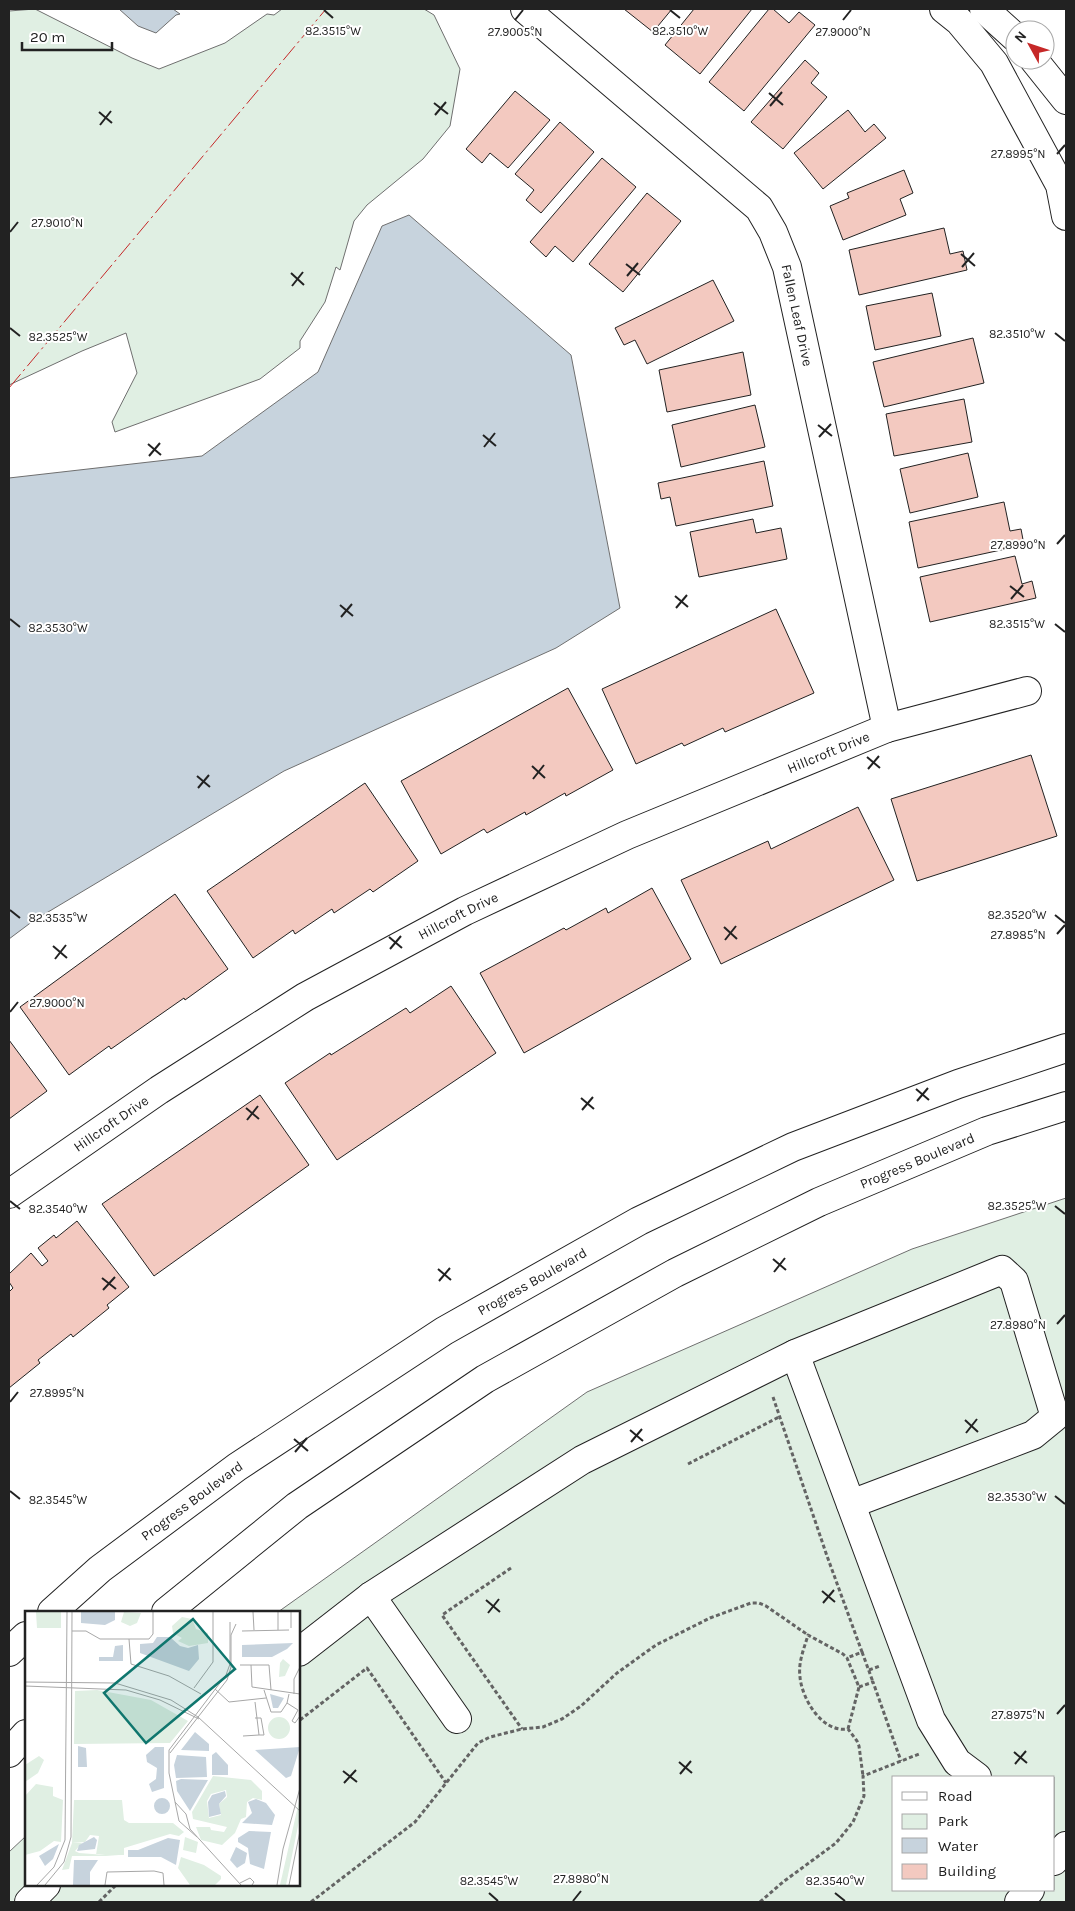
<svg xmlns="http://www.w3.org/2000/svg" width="1075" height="1911" font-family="Karla,sans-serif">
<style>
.green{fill:#e0efe3;stroke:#6f6f6f;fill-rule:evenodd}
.water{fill:#c7d3dd;stroke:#6f6f6f}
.building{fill:#f3c9c0;stroke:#222}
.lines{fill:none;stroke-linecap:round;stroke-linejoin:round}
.minor-casing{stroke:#222;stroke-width:30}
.major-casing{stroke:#222;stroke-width:30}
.path{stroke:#646464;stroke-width:3;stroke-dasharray:4 2.5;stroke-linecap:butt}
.minor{stroke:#fff;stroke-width:28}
.major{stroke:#fff;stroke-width:28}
.power{stroke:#c62828;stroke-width:1;stroke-dasharray:18 4 2.5 4;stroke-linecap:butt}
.ticks{fill:none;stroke:#222;stroke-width:2}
.labels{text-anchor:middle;stroke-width:4;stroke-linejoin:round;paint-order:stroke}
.street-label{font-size:14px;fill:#222;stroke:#fff}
.inset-road{fill:none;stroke:#a7a7a7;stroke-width:1}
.view{fill:#0f766e;fill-opacity:0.15;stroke:#0f766e;stroke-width:2.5}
.inset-edge{fill:none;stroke:#222;stroke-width:2.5}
.ticks-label{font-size:12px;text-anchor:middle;fill:#222;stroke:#fff;stroke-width:4;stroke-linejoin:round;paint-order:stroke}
</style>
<rect width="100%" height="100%" fill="#fff"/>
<g class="green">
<path d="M35,9l97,49 27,11 66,-26 42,-29 7,1 8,-6h142l10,6 26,54 -10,57 -27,33 -56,46 -13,16 -14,49 -4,-3 -11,35 -25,39v7l-40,31 -145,53 -3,-10 25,-49 -11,-40 -44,18 -73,34v-374z"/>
<path d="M1066,1198v704h-1057v-50l17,-16v49h273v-273h-21l309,-220 325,-143zM894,1777h160v113h-160z"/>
</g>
<g class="water">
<path d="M119,9h54l7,5 -4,1 -20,18 -18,-7z"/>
<path d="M409,215l162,140 49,253 -64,40 -272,123 -251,150 -24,18v-461l193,-22 116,-84 64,-146z"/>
</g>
<g class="building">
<path d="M624,9h48l-19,23z"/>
<path d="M694,9h58l-52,65 -35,-29z"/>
<path d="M769,9h4l16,14 10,-11 16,13 -71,86 -35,-29z"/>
<path d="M805,60l14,13 -8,10 16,14 -44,52 -32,-27z"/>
<path d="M515,91l35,29 -42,48 -18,-15 -8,10 -16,-14z"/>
<path d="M848,110l17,22 9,-8 12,14 -63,51 -29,-36z"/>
<path d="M560,122l34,30 -53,61 -15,-13 8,-10 -19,-16z"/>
<path d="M602,158l34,29 -63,75 -18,-16 -9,11 -16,-15z"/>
<path d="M904,170l9,23 -13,6 6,16 -63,25 -13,-34 19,-8 -2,-5z"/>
<path d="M647,193l34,28 -58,71 -34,-28z"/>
<path d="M944,228l6,26 13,-3 4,19 -108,25 -10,-45z"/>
<path d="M713,280l21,41 -87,43 -12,-24 -11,5 -9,-17z"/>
<path d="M932,293l9,43 -66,14 -9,-44z"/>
<path d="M973,338l11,45 -100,24 -11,-45z"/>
<path d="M743,352l8,43 -84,17 -8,-42z"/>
<path d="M964,399l8,43 -78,14 -8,-42z"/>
<path d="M755,405l10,42 -84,20 -9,-42z"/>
<path d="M968,453l10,44 -68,16 -10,-44z"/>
<path d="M764,461l9,45 -97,20 -6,-29 -9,2 -3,-16z"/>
<path d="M1004,502l6,29 11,-2 3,16 -106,23 -9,-46z"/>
<path d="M753,519l3,14 25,-5 6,31 -88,18 -9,-45z"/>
<path d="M1015,556l7,28 10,-3 4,17 -106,24 -10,-45z"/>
<path d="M776,609l38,84 -89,39 -2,-4 -39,18 -2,-3 -46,21 -34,-75z"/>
<path d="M568,688l45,82 -47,26 -1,-3 -39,22 -1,-3 -38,21 -3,-4 -43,25 -40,-73z"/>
<path d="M1031,755l26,81 -140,45 -26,-82z"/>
<path d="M365,783l53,78 -45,31 -3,-3 -36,24 -2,-4 -37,25 -2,-4 -40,28 -46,-67z"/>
<path d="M858,807l36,73 -173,84 -40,-84 87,-39 3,8z"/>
<path d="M652,888l39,71 -167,94 -44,-80 84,-45 2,2 40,-22 2,5z"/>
<path d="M175,894l53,75 -43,31 -1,-2 -73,51 -2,-3 -40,29 -49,-68z"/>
<path d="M451,986l45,67 -159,107 -52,-77 45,-30 1,2 75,-47 4,5z"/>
<path d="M9,1040l38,51 -38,28z"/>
<path d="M260,1095l49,70 -155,111 -52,-72z"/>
<path d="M77,1221l52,66 -22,18 2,3 -36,29 -2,-3 -33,26 2,3 -31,25v-96l4,-4 -4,-6v-8l22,-21 11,13 6,-5 -10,-13 16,-13 2,3z"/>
</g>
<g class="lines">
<g class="minor-casing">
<g id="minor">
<path id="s1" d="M525,9l234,199 14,24 14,35 100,461"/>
<path d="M944,9l15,12 35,42 66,122 6,31"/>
<path d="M984,9l31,28"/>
<path d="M1034,60l32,40"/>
<path id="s2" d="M9,1194l150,-104 146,-93 160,-86 162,-76 260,-107 140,-37"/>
<path d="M795,1354l136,366 26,42 20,15"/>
<path d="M371,1596l86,123"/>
<path d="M299,1652l72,-56 211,-136 213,-106 207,-84 12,11 41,136 -22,18 -182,69"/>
<path d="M1054,1861l12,-15"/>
<path d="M29,1902l17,-17"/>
<path d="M1019,1902l11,-12"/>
</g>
</g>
<g class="major-casing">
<g id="major">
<path id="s3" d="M52,1612l48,-43 137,-102 207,-136 195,-110 154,-74 165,-63 108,-36"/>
<path id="s4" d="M166,1612l131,-106 188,-127 190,-106 144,-71 168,-71 79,-25"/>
<path d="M9,1652l17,-16"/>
<path d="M9,1753l17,-19"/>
</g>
</g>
<g class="path">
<path d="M773,1397l54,159 35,96 -15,6"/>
<path d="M688,1464l91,-47"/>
<path d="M511,1568l-69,47 80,114"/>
<path d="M862,1652l11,30"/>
<path d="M869,1670l11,-4"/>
<path d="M859,1687l14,-5 28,79"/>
<path d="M300,1720l67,-52 79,115"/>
<path d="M848,1729l11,-42 -12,-29 -4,-4 -35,-19c-4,14 -10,27 -8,42 2,22 22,56 48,52l9,12 2,5 4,30"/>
<path d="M99,1902l17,-17"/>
<path d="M311,1902l104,-80 63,-79 12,-6 32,-8 21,-2 19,-8 19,-13 36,-33 39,-28 54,-27 41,-15h8l7,3 42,29"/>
<path d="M760,1902l23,-20 53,-39 17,-21 11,-26 -1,-20 56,-22"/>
</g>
<use href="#minor" class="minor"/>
<use href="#major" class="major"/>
<path class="power" d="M9,388l317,-379"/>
</g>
<path class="ticks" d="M324,10l9,8M670,10l10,8M515,20l8,-10M843,20l8,-10M769,93l14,12M434,103l14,11M770,106l12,-14M99,112l13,11M435,115l11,-13M100,125l11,-14M1057,154l8,-9M10,232l8,-10M961,254l14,12M626,264l14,11M962,267l12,-14M291,273l13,12M627,276l11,-13M292,286l11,-14M10,328l10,8M1055,333l10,8M818,425l14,11M483,435l13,11M819,437l12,-13M148,444l13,11M484,447l11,-14M149,456l11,-13M1057,544l8,-9M1010,586l14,11M675,596l13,11M1011,599l12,-14M340,605l13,11M676,608l11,-13M341,617l11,-13M10,619l10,8M1055,624l10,8M867,757l13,11M532,766l13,12M868,769l11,-13M197,776l13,11M533,779l11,-14M198,788l11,-13M10,910l10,8M1055,915l10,8M724,927l13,12M1057,934l8,-9M389,937l13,11M725,940l11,-14M53,946l14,12M390,949l11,-13M55,959l11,-14M10,1012l8,-10M916,1089l13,11M581,1098l13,11M917,1101l11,-13M246,1108l13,11M582,1110l11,-13M247,1120l11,-14M10,1201l10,8M1055,1206l10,8M773,1259l13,11M438,1269l13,11M774,1272l11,-14M102,1278l14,11M439,1281l11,-13M103,1290l12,-13M1057,1324l8,-9M10,1402l8,-10M965,1420l13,12M630,1430l13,11M966,1433l11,-14M294,1439l14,12M631,1442l11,-13M295,1452l12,-14M10,1491l10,8M1055,1496l10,8M822,1591l13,11M486,1600l14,12M823,1603l11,-13M488,1613l11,-14M1057,1714l8,-9M1014,1752l13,11M679,1762l13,11M1015,1764l11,-13M343,1771l14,11M680,1774l11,-13M344,1783l12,-13M489,1893l9,8M835,1893l10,8M573,1901l8,-10"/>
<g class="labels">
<g class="street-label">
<text dy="5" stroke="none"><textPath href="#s1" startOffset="422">Fallen Leaf Drive</textPath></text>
<text dy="5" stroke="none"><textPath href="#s2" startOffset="934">Hillcroft Drive</textPath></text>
<text dy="5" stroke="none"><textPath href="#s2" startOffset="529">Hillcroft Drive</textPath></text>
<text dy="5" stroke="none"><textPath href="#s2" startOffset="124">Hillcroft Drive</textPath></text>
<text dy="5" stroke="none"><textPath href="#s4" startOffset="880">Progress Boulevard</textPath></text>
<text dy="5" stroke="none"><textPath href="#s3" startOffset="584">Progress Boulevard</textPath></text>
<text dy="5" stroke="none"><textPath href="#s3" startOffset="179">Progress Boulevard</textPath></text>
</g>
</g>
<g transform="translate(25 1611)">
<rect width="275" height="275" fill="#fff"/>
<path d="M11,1h25v16h-24zM99,1l17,1 -4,10 -7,3 -9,-4zM157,6l10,2 4,10 12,4v10l-19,3 -11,-5 4,-3 -9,-5 -1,-7zM258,48l7,6 -5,11 -6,1 1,-14zM72,79l54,10 37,21 -18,22 -96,1 1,-53zM243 117a11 11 0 1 1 22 0a11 11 0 1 1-22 0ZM14,145l5,4 -6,13 -13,9v-17zM188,165l38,4 11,11v9l-9,-2 -6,4 -1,15 -5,2 -6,14 -13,12 -21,-5 -5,-13h14l1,3 13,2 3,-5 -34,-8 -1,-7zM201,179l1,7 -8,7 2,11 -12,3 -2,-17 4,-7zM11,173l17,3v9l10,4 -2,42 -7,-1 -14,10 -15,4v-59zM275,186v19l-14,69h-6zM49,189h48l2,20 5,3h44l11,9 -5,4 -9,-2 -46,14v7h-28l3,-19 -9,-1 -5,7 -13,1zM160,226l13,5 -2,11 -13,-3zM47,232h10l-7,8 4,2 40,3h-47l-3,13 -7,1zM156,246l23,8 17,11v3l-6,6h-25l-12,-17z" fill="#e0efe3" fill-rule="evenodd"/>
<path d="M56,1h34v8l-10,5 -24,-2zM132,26h13l10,9 8,2 10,-3 1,14 -10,12 -49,-18v-9l13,-1zM268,32l-6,6 -15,8h-30v-12zM98,34v16h-24v-4h14l2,-11zM245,83l14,4 -6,10h-5zM170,121l14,12v7l-28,-1zM53,135l8,2 1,19h-9zM139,136v41l-12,4 -3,-8 7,-5 1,-11 -10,-6 -1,-7 9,-8zM275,136l-9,29 -5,2 -31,-28zM191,141l12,13v10h-16v-20zM152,144l29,2 1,20 -31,1 -2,-13zM156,168l27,1 -18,31 -13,-20 -1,-10zM200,180l1,5 -7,8 2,10 -12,3 -1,-15 4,-7zM129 195a8 8 0 1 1 16 0a8 8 0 1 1-16 0ZM231,188l10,4 9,12 -3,10 -30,-2 10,-10 -4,-11zM224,220l22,1 -7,37 -14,-5 -2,-16 -10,-6v-4zM69,226l3,3 -2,9 -18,2 2,-6zM143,227l12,2 -4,25 -15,-8h-33v-7h10zM34,233l-6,15 -8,7 -6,-10zM211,236l11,6 -2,10 -8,5 -7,-8zM49,249h24l-8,12v13h-17z" fill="#c7d3dd"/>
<path class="inset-road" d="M228,1l1,18M253,1v18M266,17v-16M47,20h14l14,8h49l4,-5v-22M217,20l47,-1M104,28l2,25 38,12 32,18M215,54h29l2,25M226,54l1,22 48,7M0,71l90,1 56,17 27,17 102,94M0,75l101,4 34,10 39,19M169,77l19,-26v-50M190,78l14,13 37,-4M239,79l7,22h10l6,-9 2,-9M269,83v-15l6,-12M262,92l11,7 -6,11 3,2 5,-7M230,107h6l3,17h-5M218,125l16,-1 -4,-33M145,142l57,-73 4,-13v-32l5,-11M150,191l11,12 4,15 51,56M172,226l-18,-16 -10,-48v-23l57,-75 4,-11v-42M215,272l10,-5 4,4 -2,3M12,274l17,-18 11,-27 2,-228M20,274l19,-23 7,-25 1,-225M80,274l2,-13 47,-1 9,2 1,12M252,274l6,-36 17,-61M264,274l11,-54"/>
<path class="view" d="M168,8l42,50 -89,74 -42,-50z"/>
<rect width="275" height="275" class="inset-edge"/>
</g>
<g class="ticks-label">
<text x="680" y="35">82.3510°W</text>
<text x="333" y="35">82.3515°W</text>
<text x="515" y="36">27.9005°N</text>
<text x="843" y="36">27.9000°N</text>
<text x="1018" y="158">27.8995°N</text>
<text x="57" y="227">27.9010°N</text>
<text x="1017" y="338">82.3510°W</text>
<text x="58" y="341">82.3525°W</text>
<text x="1018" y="549">27.8990°N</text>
<text x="1017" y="628">82.3515°W</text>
<text x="58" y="632">82.3530°W</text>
<text x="1017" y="919">82.3520°W</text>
<text x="58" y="922">82.3535°W</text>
<text x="1018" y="939">27.8985°N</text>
<text x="57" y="1007">27.9000°N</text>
<text x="1017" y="1210">82.3525°W</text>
<text x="58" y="1213">82.3540°W</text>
<text x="1018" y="1329">27.8980°N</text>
<text x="57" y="1397">27.8995°N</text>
<text x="1017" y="1501">82.3530°W</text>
<text x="58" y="1504">82.3545°W</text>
<text x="1018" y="1719">27.8975°N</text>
<text x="581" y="1883">27.8980°N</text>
<text x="489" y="1885">82.3545°W</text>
<text x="835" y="1885">82.3540°W</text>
</g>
<rect width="1075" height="1911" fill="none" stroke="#222222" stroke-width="20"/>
<rect x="892" y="1776" width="162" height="115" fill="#ffffff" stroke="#a7a7a7"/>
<rect x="902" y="1792" width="25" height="8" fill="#ffffff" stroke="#a7a7a7"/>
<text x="938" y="1801" font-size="15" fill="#222222">Road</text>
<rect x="902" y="1814" width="25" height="15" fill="#e0efe3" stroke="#a7a7a7"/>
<text x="938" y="1826" font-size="15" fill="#222222">Park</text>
<rect x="902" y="1838" width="25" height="15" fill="#c7d3dd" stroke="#a7a7a7"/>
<text x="938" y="1851" font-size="15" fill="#222222">Water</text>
<rect x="902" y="1864" width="25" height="15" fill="#f3c9c0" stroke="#a7a7a7"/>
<text x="938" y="1876" font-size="15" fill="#222222">Building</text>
<g transform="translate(1030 45) rotate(310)"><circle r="24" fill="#ffffff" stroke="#a7a7a7"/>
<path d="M0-4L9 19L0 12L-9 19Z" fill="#c62828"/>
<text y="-8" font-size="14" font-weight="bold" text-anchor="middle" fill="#222222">N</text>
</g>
<path d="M22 42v8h90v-8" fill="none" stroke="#222222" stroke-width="2.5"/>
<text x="30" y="42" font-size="15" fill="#222222" stroke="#ffffff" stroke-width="4" paint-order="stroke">20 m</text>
</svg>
